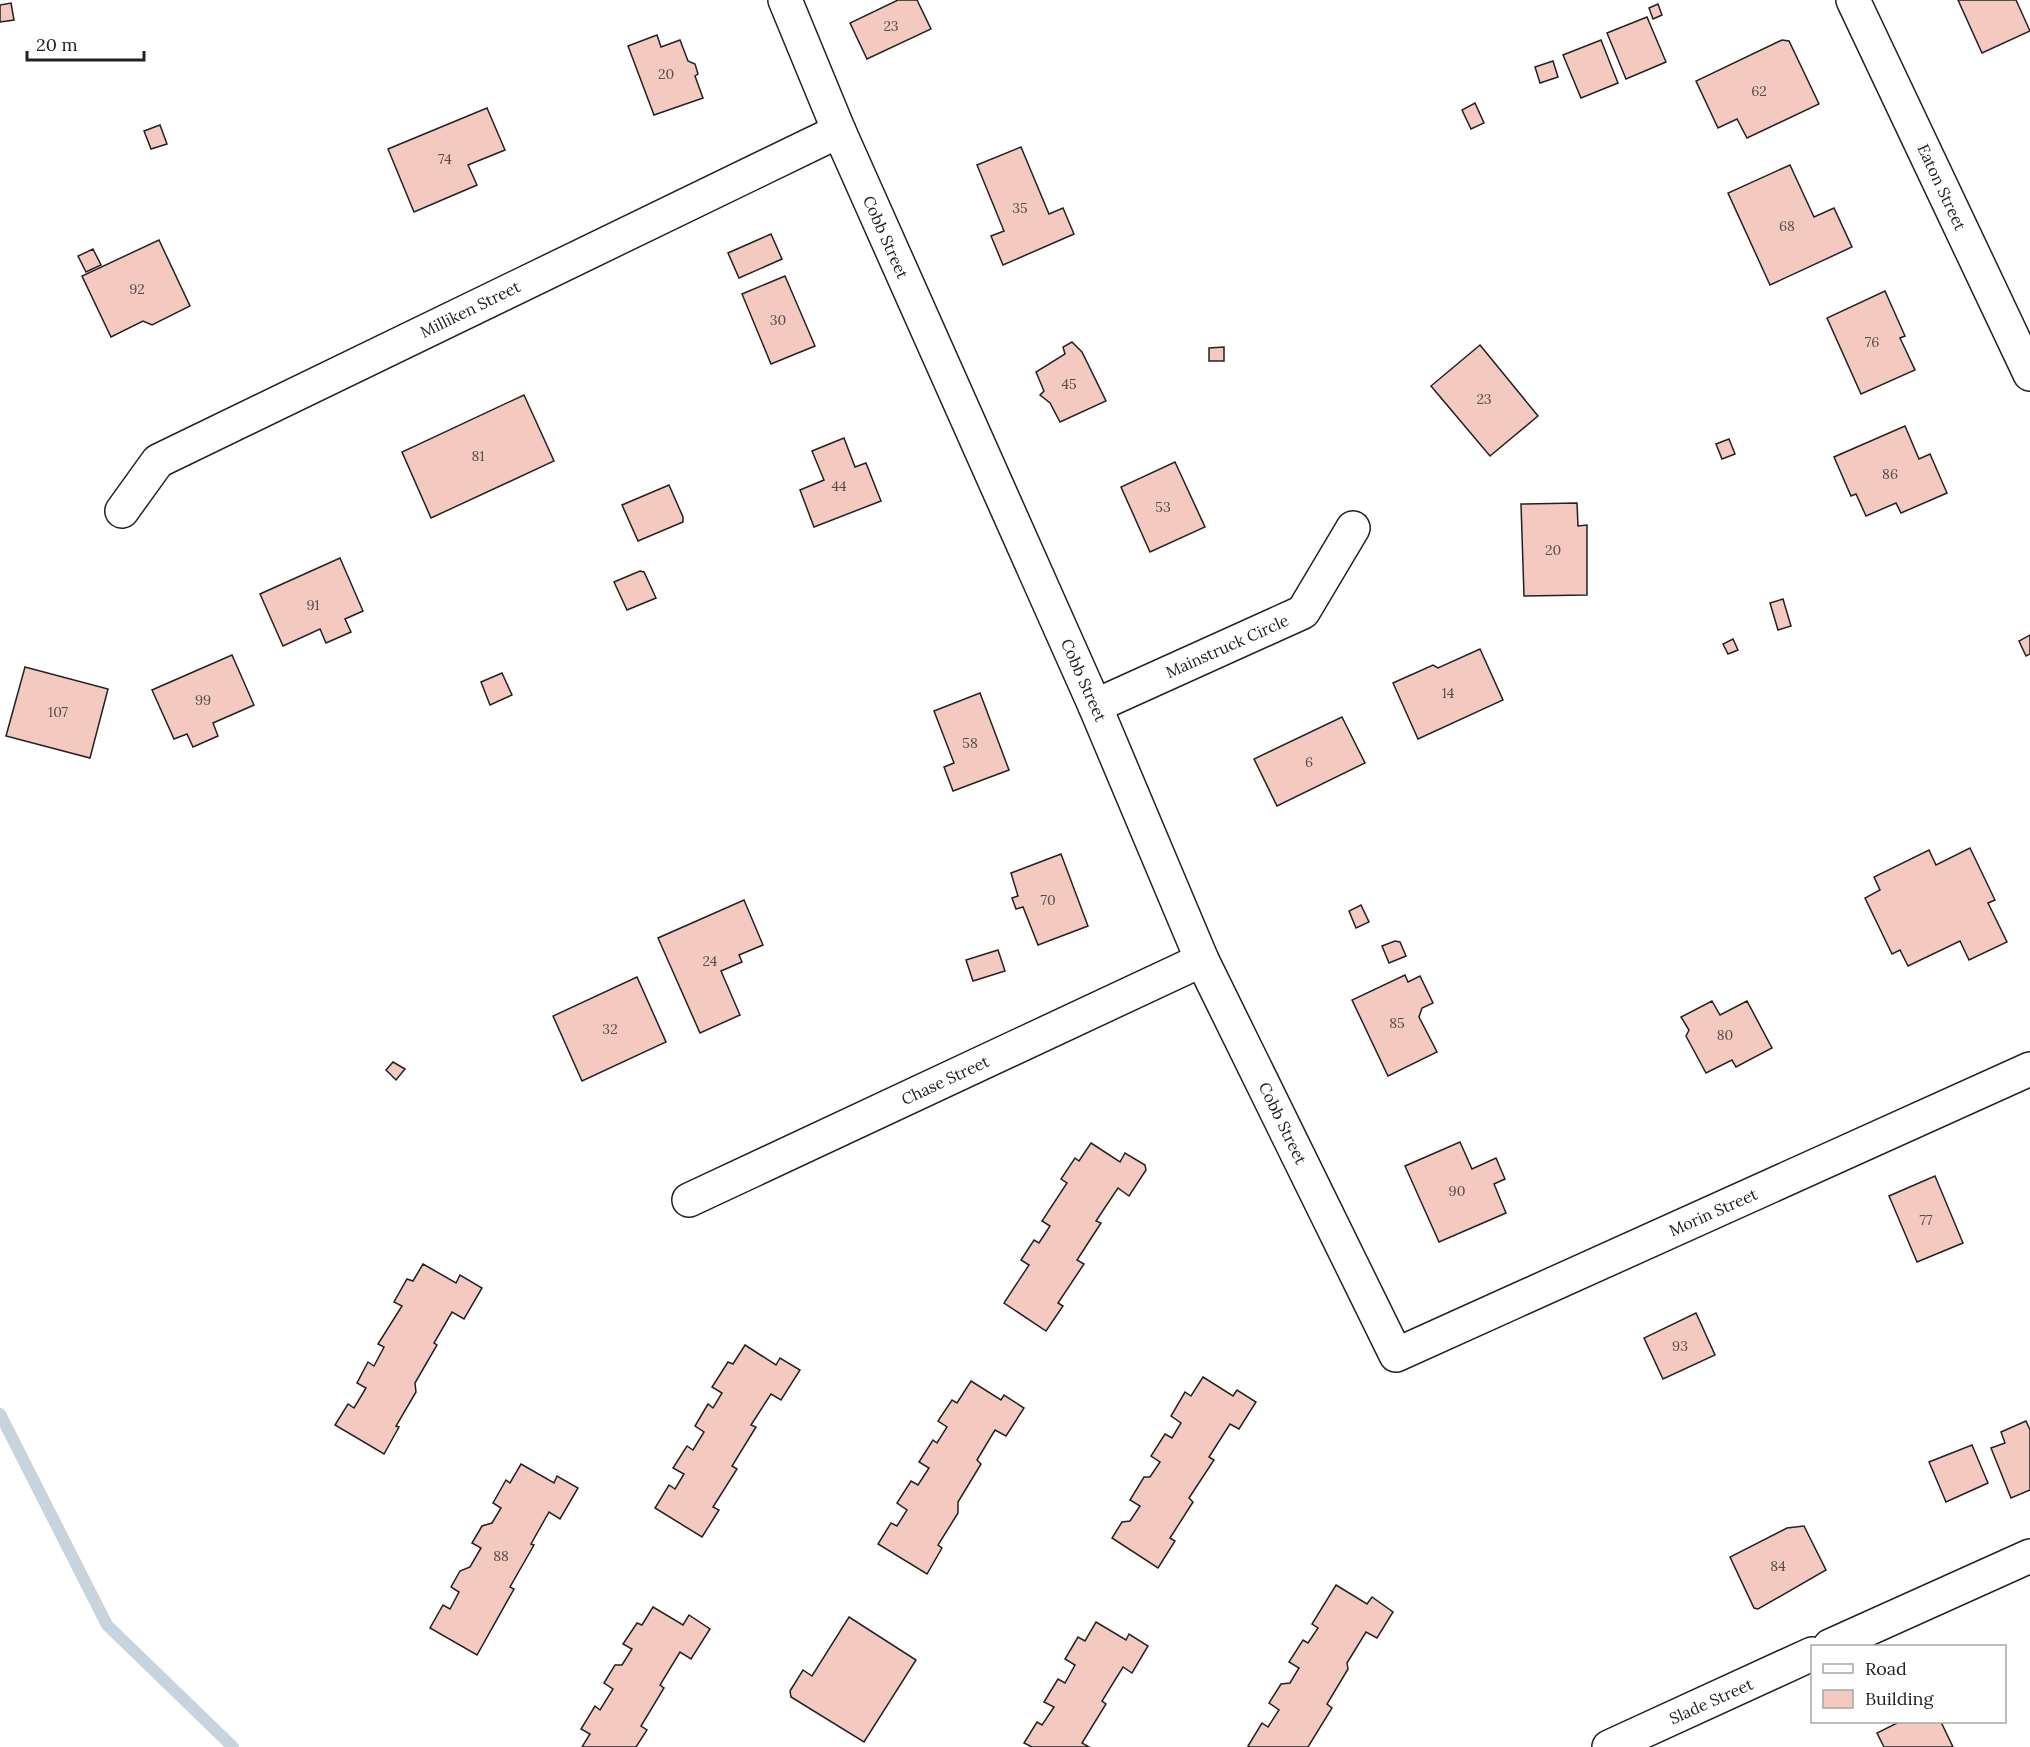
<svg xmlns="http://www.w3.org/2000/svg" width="2030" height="1747" font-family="Lora,serif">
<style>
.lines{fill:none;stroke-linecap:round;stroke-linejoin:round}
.stream{stroke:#c7d3dd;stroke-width:12}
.building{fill:#f3c9c0;stroke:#222;stroke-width:1.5}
.street-casing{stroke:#222;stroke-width:36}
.street{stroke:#fff;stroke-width:33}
.labels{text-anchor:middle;stroke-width:4.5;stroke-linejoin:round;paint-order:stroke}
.number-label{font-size:14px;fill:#564c4a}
.street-label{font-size:16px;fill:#222;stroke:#fff}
</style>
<rect width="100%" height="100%" fill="#fff"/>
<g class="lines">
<path class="stream" d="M0,1414l107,211 126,122"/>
</g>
<g class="building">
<path d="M898,0h19l14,29 -64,30 -17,-36z"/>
<path d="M1958,0h58l14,31 -48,22z"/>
<path d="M11,3l3,17 -14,2v-17z"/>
<path d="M1658,4l4,11 -9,4 -4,-11z"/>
<path d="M1647,17l19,45 -40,17 -19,-46z"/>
<path d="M657,35l4,12 19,-7 8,21 7,3 3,10 -3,2 8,22 -49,17 -26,-69z"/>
<path d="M1601,40l17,43 -37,15 -18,-43z"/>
<path d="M1782,40l7,1 30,63 -72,34 -10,-19 -19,9 -22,-47z"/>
<path d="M1553,61l5,16 -18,6 -5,-16z"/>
<path d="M1475,103l9,20 -13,6 -9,-19z"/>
<path d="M487,108l18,42 -37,15 9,20 -63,27 -26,-63z"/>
<path d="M160,125l7,19 -16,5 -7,-18z"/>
<path d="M1021,147l28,67 14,-6 11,26 -71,31 -12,-29 13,-5 -27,-66z"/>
<path d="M1790,165l24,52 20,-9 18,39 -82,38 -42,-92z"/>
<path d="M771,234l11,25 -43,19 -11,-25z"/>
<path d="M159,240l31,66 -38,19 -9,-4 -32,16 -29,-61z"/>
<path d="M93,249l8,16 -15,7 -8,-16z"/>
<path d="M785,276l30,70 -44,18 -29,-70z"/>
<path d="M1885,291l20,45 -5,2 15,32 -54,24 -34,-76z"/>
<path d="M1072,342l10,10 24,49 -46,21 -10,-19 -10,-8 4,-4 -8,-19 29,-18 -2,-7z"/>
<path d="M1480,345l58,71 -48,40 -59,-70z"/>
<path d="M1224,347v14h-15v-13z"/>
<path d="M524,395l30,66 -123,57 -29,-66z"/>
<path d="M1905,426l14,33 11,-5 17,39 -46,20 -5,-10 -30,13 -10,-22 -5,2 -17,-39z"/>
<path d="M844,438l11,29 11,-4 15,38 -67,26 -14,-37 24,-10 -12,-29z"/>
<path d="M1729,439l6,15 -13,5 -6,-15z"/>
<path d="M1175,462l30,65 -55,25 -29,-65z"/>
<path d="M669,485l14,32v5l-45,19 -16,-36z"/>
<path d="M1577,503l1,23 9,-1v70l-63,1 -3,-92z"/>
<path d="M340,558l23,53 -18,8 6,13 -25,11 -6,-14 -37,17 -23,-52z"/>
<path d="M640,571l4,1 12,26 -29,12 -13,-28z"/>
<path d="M1783,599l8,27 -13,4 -8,-27z"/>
<path d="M2030,635v19l-4,2 -7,-15z"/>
<path d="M1733,639l5,11 -10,4 -5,-10z"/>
<path d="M1480,649l23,51 -85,39 -25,-56 40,-18 5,3z"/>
<path d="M232,655l22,50 -41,18 5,13 -25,11 -6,-13 -13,5 -22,-49z"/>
<path d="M25,667l83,22 -18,69 -84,-22z"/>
<path d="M502,673l10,22 -22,10 -9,-23z"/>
<path d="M980,693l29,77 -56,21 -9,-24 10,-4 -20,-52z"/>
<path d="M1342,717l23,46 -88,43 -23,-47z"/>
<path d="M1970,848l25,52 -7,3 19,39 -38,18 -9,-19 -52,25 -8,-16 -8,4 -27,-56 15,-8 -6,-13 55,-27 7,15z"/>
<path d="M1061,854l27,72 -50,19 -15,-38 -7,2 -4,-11 6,-2 -7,-23z"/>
<path d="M744,900l19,45 -24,10 3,7 -21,9 19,44 -40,18 -42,-95z"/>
<path d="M1361,905l8,17 -13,6 -7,-17z"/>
<path d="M1395,941l5,1 6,14 -17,7 -7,-17z"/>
<path d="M998,950l7,21 -32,10 -7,-21z"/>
<path d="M1405,975l3,7 12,-6 13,27 -11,5 -3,9 18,35 -49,24 -36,-76z"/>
<path d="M637,977l29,65 -84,39 -29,-65z"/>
<path d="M1712,1001l8,14 27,-14 25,47 -36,19 -4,-7 -26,13 -20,-37 3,-6 -8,-13z"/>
<path d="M393,1062l12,7 -9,11 -10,-10z"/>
<path d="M1460,1142l12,27 24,-11 9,21 -11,5 12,29 -67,29 -34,-76z"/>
<path d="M1091,1143l29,19 5,-9 20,12 1,5 -17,26 -11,-8 -22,33 5,2 -24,37 7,4 -26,39 5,3 -17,25 -42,-28 25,-38 -8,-5 13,-20 5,3 11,-17 -8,-5 25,-38 -6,-4 14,-21 4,3z"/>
<path d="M1935,1176l28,67 -46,19 -28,-66z"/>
<path d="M423,1264l33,19 4,-8 22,13 -18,31 -12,-7 -18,31 3,2 -22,38 1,9 -20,34 3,1 -15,27 -49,-29 13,-21 6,4 12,-20 -9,-5 11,-21 6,4 10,-19 -6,-3 24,-38 -8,-4 13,-23 6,2z"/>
<path d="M1696,1313l19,42 -52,24 -19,-41z"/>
<path d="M745,1345l31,20 4,-7 20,12 -19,30 -10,-6 -20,31 5,2 -24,39 5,3 -24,38 6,3 -17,27 -47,-29 14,-23 6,4 9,-15 -11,-6 14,-22 6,4 11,-18 -9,-6 13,-22 5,4 9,-15 -10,-6 16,-25 5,2z"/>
<path d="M1203,1377l30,19 4,-6 19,12 -17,27 -9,-5 -21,33 5,3 -25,38 4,4 -23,36 5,3 -17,27 -46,-30 10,-16 8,-1 10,-15 -10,-6 14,-23h6l10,-15 -9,-6 14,-22 7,4 9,-15 -10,-7 14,-24 6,4z"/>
<path d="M971,1381l30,19 3,-5 20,13 -18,28 -11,-6 -18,30 4,4 -23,38v11l-20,32 4,3 -15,26 -49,-30 13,-21 6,3 10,-16 -10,-7 14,-22 7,4 11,-17 -10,-6 14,-22 4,3 10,-16 -9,-6 14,-21 5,3z"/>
<path d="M2026,1421l4,9v60l-19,8 -20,-50 14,-5 -4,-11z"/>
<path d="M1972,1445l16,38 -42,19 -17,-40z"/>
<path d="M521,1464l33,19 3,-7 21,12 -18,31 -11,-7 -18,32 3,1 -24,42 4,2 -37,66 -47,-27 13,-23 7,4 9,-17 -8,-5 9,-16 10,-4 11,-19 -9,-5 10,-17 10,-3 9,-15 -8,-5 13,-23 4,3z"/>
<path d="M1804,1526l22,44 -68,39 -4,-1 -24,-51 57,-29z"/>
<path d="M1336,1585l31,19 5,-7 21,15 -16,26 -11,-6 -19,31 1,6 -21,35 5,4 -24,39h-58l-2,-1 14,-23 6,4 11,-17 -10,-7 12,-19 9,-1 9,-15 -10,-6 14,-22 5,3 10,-15 -6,-4z"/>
<path d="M653,1607l30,18 6,-10 21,14 -19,30 -11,-7 -20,33 4,3 -23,38 6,4 -11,17h-54l8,-13 -9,-5 14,-23 5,4 13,-21 -9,-6 11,-18h7l10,-16 -9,-5 14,-21 5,2z"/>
<path d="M849,1617l67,43 -52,82 -73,-45 -1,-6 13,-21 9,6z"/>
<path d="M1096,1622l30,18 3,-6 19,12 -16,27 -9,-6 -21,34 4,3 -24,39 7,4h-57l-8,-4 13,-21 5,3 12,-18 -10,-5 14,-23 7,4 10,-18 -10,-6 13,-22 7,4z"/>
<path d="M1899,1722h42l12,25h-69l-7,-14z"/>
</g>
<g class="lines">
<g class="street-casing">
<g id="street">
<path d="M785,0l54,131 256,575 107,254 194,395 634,-286"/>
<path d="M1853,0l177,374"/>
<path d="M122,511l36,-50 681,-330"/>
<path d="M1095,706l208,-94 50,-84"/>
<path d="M689,1200l513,-240"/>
<path d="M1830,1646l200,-90"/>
<path d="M1609,1747l203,-93"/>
</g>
</g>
<use href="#street" class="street"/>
</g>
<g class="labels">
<g class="number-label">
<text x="891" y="31">23</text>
<text x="666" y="79">20</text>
<text x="1759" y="96">62</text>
<text x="445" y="164">74</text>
<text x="1020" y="213">35</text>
<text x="1787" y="231">68</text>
<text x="137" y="294">92</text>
<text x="778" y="325">30</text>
<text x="1872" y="347">76</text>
<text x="1069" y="389">45</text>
<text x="1484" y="404">23</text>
<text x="478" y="461">81</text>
<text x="1890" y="479">86</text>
<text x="839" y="491">44</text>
<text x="1163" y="512">53</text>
<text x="1553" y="555">20</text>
<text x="313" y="610">91</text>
<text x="1448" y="698">14</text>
<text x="203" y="705">99</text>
<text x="58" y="717">107</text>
<text x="970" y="748">58</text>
<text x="1309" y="767">6</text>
<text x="1048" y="905">70</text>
<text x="710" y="966">24</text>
<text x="1397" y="1028">85</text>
<text x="610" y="1034">32</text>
<text x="1725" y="1040">80</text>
<text x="1457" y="1196">90</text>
<text x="1926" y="1225">77</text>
<text x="1680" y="1351">93</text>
<text x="501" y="1561">88</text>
<text x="1778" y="1571">84</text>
</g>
<g class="street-label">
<text transform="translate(1942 187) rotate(65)" y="6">Eaton Street</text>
<text transform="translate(886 237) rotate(66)" y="6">Cobb Street</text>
<text transform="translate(470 309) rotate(-26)" y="6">Milliken Street</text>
<text transform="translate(1227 646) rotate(-24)" y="6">Mainstruck Circle</text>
<text transform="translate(1084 680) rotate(66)" y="6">Cobb Street</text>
<text transform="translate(945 1080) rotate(-25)" y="6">Chase Street</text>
<text transform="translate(1283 1123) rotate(64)" y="6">Cobb Street</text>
<text transform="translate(1713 1212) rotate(-24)" y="6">Morin Street</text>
<text transform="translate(1711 1701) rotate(-24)" y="6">Slade Street</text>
</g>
</g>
<rect x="1811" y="1645" width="195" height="78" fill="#ffffff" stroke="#a7a7a7" stroke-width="1.5"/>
<rect x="1823" y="1664" width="30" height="9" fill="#ffffff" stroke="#a7a7a7" stroke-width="1.5"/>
<text x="1865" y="1675" font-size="18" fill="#222222">Road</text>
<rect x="1823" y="1690" width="30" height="18" fill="#f3c9c0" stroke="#a7a7a7" stroke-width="1.5"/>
<text x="1865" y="1705" font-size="18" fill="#222222">Building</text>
<path d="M27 51v9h117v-9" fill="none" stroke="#222222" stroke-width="3"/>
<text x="36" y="51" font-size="18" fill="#222222" stroke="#ffffff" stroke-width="4.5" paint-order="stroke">20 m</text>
</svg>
